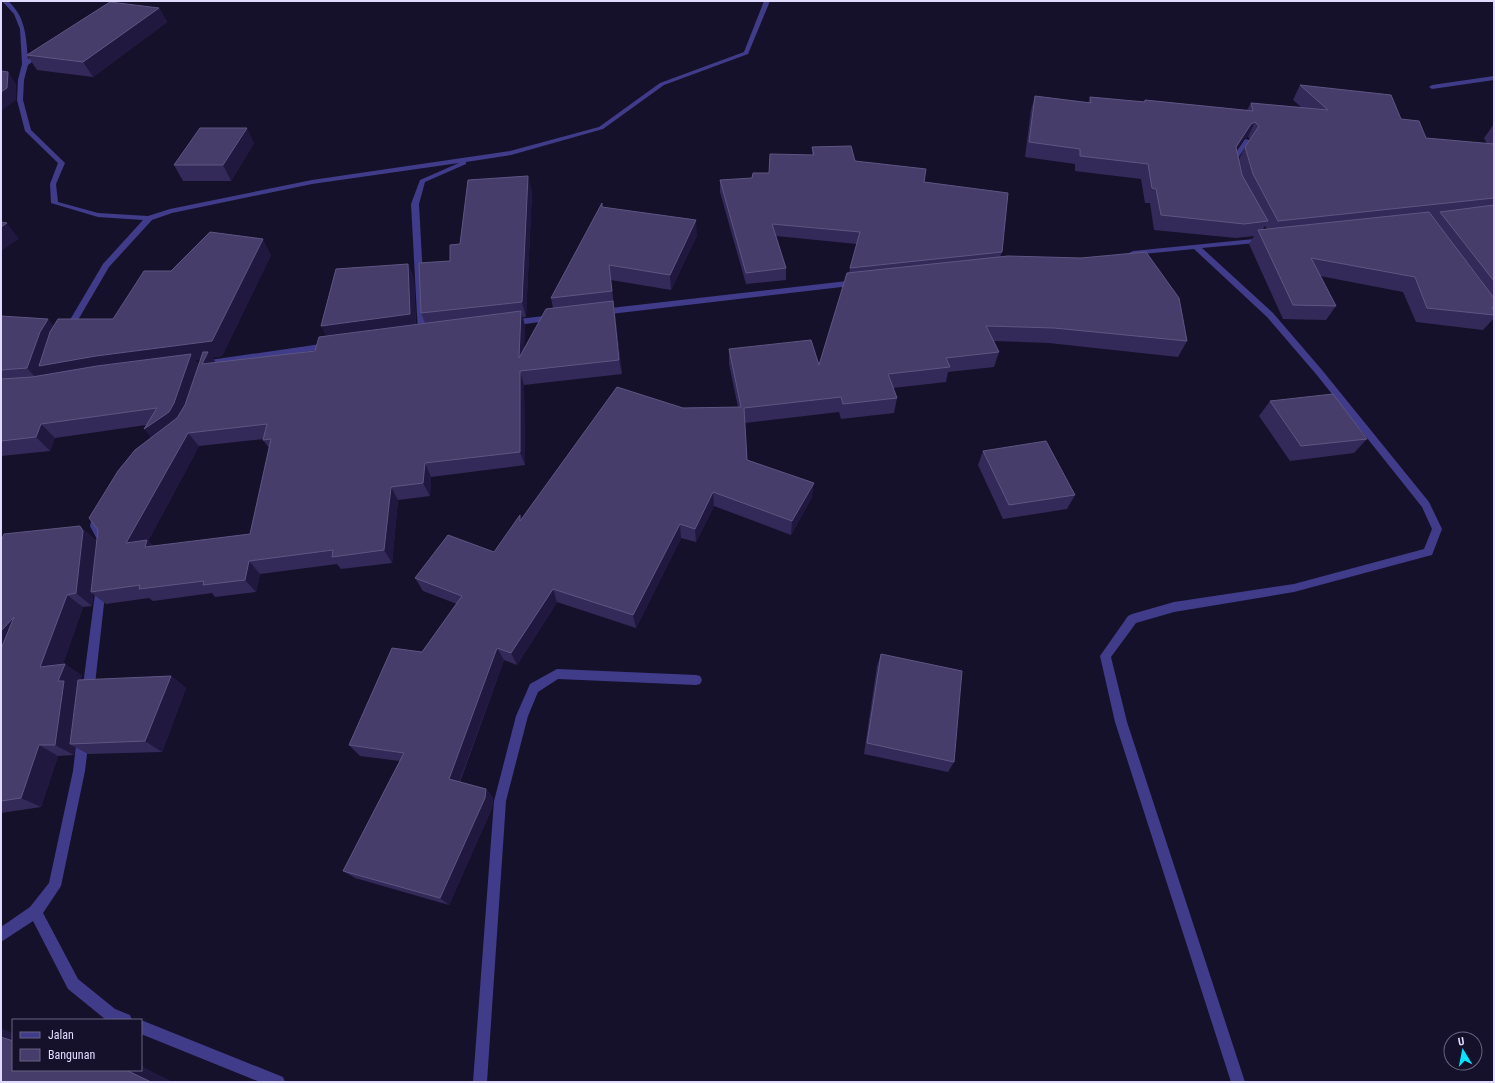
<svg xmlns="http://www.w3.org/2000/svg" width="1495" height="1083" font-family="'Roboto Condensed',sans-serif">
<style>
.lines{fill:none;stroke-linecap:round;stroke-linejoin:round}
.minor{fill:#403c8a;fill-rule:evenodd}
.wall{fill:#342a59;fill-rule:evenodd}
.shaded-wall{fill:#20183f}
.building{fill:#463d6a;stroke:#5e5682;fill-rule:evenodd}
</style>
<rect width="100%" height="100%" fill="#16112b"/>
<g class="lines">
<g class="minor">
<path d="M2,1h6c18,16 18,36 20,58l11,-7 5,1 -16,12 -4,15 -1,20 8,30 34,33 -9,21 2,18 40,11 50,3 22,-7 142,-29 198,-29 89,-24 61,-44 84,-31 20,-51h6l-22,53 -84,31 -61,44 -92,26 -45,7v2l-41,18 -6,22 7,129 -4,3 -4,-3 -7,-129 9,-24 39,-17 -147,21 -140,29 -20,7 -43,47 -38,65h-6l-1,-2 39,-66 40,-44 -45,-3 -47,-14 -1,-19 8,-21 -33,-32 -8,-31 1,-20 4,-16 -2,-35 -6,-15z"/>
<path d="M1494,76v4l-62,9 -3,-2 3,-2z"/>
<path d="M1245,139l5,1 -14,21 2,5 -5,1 -3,-6z"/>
<path d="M1264,238l4,2 -1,2 -65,6 71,65 49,57 107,132 13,27 -10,26 -4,1 -134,36 -120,20 -38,11 -25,34 16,65 118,360h-14l-116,-360 -15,-66 28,-40 4,-2 42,-12 120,-18 130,-35 8,-20 -10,-22 -106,-133 -49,-57 -73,-68 -61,6 -4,-2 4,-2z"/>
<path d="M856,280l3,1v4l-257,30 -4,-3 4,-3z"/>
<path d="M552,315l3,1v4l-45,6 -4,-3 4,-3z"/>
<path d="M328,343l3,1 1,2 -1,2 -128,19 -4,-3 4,-3z"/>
<path d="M100,511l3,1 2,3c-8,14 -3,14 4,27l-1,3 -4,1 -4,-1 -10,-19c1,-6 4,-13 10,-15z"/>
<path d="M101,582l4,1 1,3 -12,107 -2,4 -4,1 -4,-1 -2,-4 14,-107 1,-3z"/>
<path d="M557,669l139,6 4,1 2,4 -2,4 -4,1 -138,-6 -20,13 -10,24 -22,85 -19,281h-14l21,-281 22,-85 14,-32z"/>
<path d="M83,731l4,2 2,4 -4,34 -24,115 -18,27 35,66 37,30 15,6 2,5 -27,-1 -37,-30 -35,-68 -32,21v-15l29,-20 19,-24 24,-112 4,-34 2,-4z"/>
<path d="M141,1020l142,57 2,5h-25l-119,-48z"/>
</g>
</g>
<g class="wall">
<path d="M159,8l8,14 -74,55 -56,-7 -10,-15z"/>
<path d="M1300,85l101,34 25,19 61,6 -3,-6 10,-14v194l-11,12 -67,-8 -13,-30 -83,-16 16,30 -10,14 -43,-1 -34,-75 5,-8 -18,2 -82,-8 -4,-27h-5l-4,-24 -66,-8v-7l-50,-7 6,-47 4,-14 53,7 2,-6 54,5 1,-2 102,10 4,-7 50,4 -8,-7zM1248,137l2,2 -5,8 -6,12 -3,-10 8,-11zM1265,226l2,3h-4z"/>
<path d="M254,143l-23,38h-48l-9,-16z"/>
<path d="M812,147l112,35 78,70 -2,5 187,84 -9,16 -129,-14 -55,-2 5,11 -5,15 -46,5 -2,10 -53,6 4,10 -3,15 -53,6 -2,-7 -94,11 2,37 65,37 -21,38 -77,-29 -18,36 -15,-4 -45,90 -79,-26 -40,63 -13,-5 -44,122 26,7 7,9 -1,10 -43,97 -94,-27 -12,-7 57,-110 -40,-5 -11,-11 73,-93 35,-48 -34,-13 -8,-13 79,-26 28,-33 161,-111 55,-1 -9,-43v-15l90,16 30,-92 1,-5 7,-24 -81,-8 10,32v12l-40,4 -26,-92v-12l32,-2 17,-5 43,-18z"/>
<path d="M532,191l-6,126h-3l2,9 -1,22 29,-40 -2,-10 51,-90 95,27 -26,55 -60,-10 11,94 -98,11 1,80 -94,12 -1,19 -32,4 -6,63 -51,6 -4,-5 -77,10 -4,18 -41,5 -3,-4 -59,8 -4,-3 -43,6 -13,-10 -1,12 -9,1 -20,57h2l17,12 -2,4 91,-4 15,12 -24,64 -74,2 -13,-7 -1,8 -16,1 -17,51 -40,6v-272l94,-2 1,2 55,-103 -5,-13 -91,13 -5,13 -49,5v-140l53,10 59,-7 58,-48 100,-16 -49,101 -10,1 4,6 99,-12 11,-15 82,-72 6,15 2,45 9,-1 -4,-10 39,-69zM201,359l-2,6 -4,-5zM44,372l3,3h-4zM264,439l-1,1 6,8 -19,86 -97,12 -5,-5 51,-95z"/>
<path d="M1270,401l97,38 -13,14 -64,8 -31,-45z"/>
<path d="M983,451l92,44 -8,14 -64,10 -25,-54z"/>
<path d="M881,654l73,108 -6,10 -84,-18 13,-88z"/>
</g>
<g class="shaded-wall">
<path d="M159,8l8,14 -74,55 -10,-15z"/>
<path d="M8,72l8,12v16l-15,11v-19z"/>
<path d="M1255,122l-7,15 -4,1 -15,23 7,-14 15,-23z"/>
<path d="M247,128l7,15 -23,38 -8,-16z"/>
<path d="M528,176l4,15 -6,126 -4,-15z"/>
<path d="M696,220l1,15 -26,55 -1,-15z"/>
<path d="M7,223l12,16 -18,12v-24z"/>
<path d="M263,239l8,16 -49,101 -10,1 6,9 -16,-2 3,-6 -10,2 6,8 -16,49 -29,26 -12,-14 25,-17 -116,-31 -9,-9 -3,11 -14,-15 13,-36 8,-13 12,14 -13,32z"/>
<path d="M408,264l6,15 2,51 -87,12 -8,-16z"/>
<path d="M613,301l2,14 7,59 -3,-14z"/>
<path d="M521,311l4,15 -2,44 -4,-12z"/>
<path d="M520,371l4,14 1,80 -5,-13z"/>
<path d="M41,424l14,14 -5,13 -14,-14z"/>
<path d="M188,433l11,13 -51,95 12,12 -34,-10z"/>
<path d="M425,463l6,14 -1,19 -7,-13z"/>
<path d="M814,483l-2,14 -21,38 1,-14z"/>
<path d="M391,487l7,13 -6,63 -8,-13z"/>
<path d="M713,492l1,14 -18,36 -1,-13z"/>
<path d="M680,524l1,14 -45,90 -3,-13z"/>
<path d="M80,526l15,13 3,5 -7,48 2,2 -1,12 -16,-13z"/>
<path d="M249,561l11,13 -4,18 -11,-12z"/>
<path d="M553,589l4,13 -40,63 -6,-12z"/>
<path d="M67,595l16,12 -25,72 -18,-12z"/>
<path d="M14,617l-13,47v-33z"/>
<path d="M497,648l7,12 -47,128 -8,-9z"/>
<path d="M65,664l17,12 -5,14 -7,54 5,3 -1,8 -19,-10 3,-64z"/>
<path d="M171,676l15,12 -24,64 -17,-11z"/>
<path d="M39,745l19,11 -17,51 -20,-9z"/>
<path d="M486,789l7,9 -1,10 -43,97 -9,-7z"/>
<path d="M1,1028l12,5v8l-12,-4z"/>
<path d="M141,1066l32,16h-22l-25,-12h15z"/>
</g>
<g class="building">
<path d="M110,2l49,6 -76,54 -56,-7z"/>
<path d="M1,71l7,1 -1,16 -6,4z"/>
<path d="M1300,85l91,10 10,24 18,2 7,17 68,6v54l-216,23 -25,-47 -8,-27 14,-21 -4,-4 -4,2 -15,23 6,28 26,46 -24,3 -83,-9 -5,-26 -4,-1 -4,-24 -68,-8v-7l-51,-7 6,-46 56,7 -1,-6 55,5v-2l108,11 -2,-8 77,7z"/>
<path d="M200,128h47l-24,37h-49z"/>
<path d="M851,146l4,15 71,8 -2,13 84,11 -6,59 -152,16 10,-36 -88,-8 14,44 -40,5 -26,-93 32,-2 1,-5h16l1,-19 44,1 -2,-8z"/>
<path d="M528,176l-6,126 -101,11 -2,-50 31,-2v-16l10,-1 8,-64z"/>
<path d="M602,203v4l94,13 -26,55 -61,-10 3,26 -61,7z"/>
<path d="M1494,205v76l-54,-69z"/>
<path d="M1429,212l65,86v10l-2,-1 2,4v4l-67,-7 -12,-31 -104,-19 25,48 -43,-1 -35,-75z"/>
<path d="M1,222l6,1 -6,4z"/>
<path d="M210,232l53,7 -51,102 -116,15 -57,10 11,-34 8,-13h55l31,-48h27z"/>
<path d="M1146,252l33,46 8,43 -133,-13 -68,-2 13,26 -53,6 4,9 -62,7 9,24 -54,6 -2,-7 -97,11 3,52 67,23 -22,38 -79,-29 -18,37 -15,-5 -47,91 -80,-26 -42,64 -14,-5 -48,131 37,10 -1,9 -45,100 -97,-27 61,-118 -55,-8 43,-97 30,4 40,-56 -47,-18 33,-43 46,17 26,-37v6l97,-134 66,21 58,-1 -12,-58 82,-9 8,25 28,-92 161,-17 73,2z"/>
<path d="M408,264l2,50 -89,12 15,-57z"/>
<path d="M613,301l6,59 -99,11v81l-95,11 -2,20 -32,4 -7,63 -52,7 1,-7 -84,11 -4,19 -42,5 1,-4 -65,8 1,-4 -49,7 7,-62 -9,-12 29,-47 17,-21 42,-32 8,-13 18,-53h5l-6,12 113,-13 4,-14 202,-26 -2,47 27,-49zM267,424l-4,16 8,-1 -21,95 -105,13 2,-7 -21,3 62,-110z"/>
<path d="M1,316l47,3 -8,13 -13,36 -26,2z"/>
<path d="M191,354l-17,49 -5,9 -25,17 13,-21 -116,16 -5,13 -35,4v-62l31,-2 65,-11z"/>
<path d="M1333,394l34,45 -66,7 -31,-45z"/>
<path d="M1046,441l29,54 -66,10 -26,-54z"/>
<path d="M80,526l3,5 -7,62 -9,2 -27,72 25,-3 -7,17h6l-9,64h-16l-18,53 -20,3v-152l13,-32 -13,14v-90l3,-7z"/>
<path d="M881,654l81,17 -8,91 -87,-19z"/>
<path d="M171,676l-26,65 -75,3 8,-64z"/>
<path d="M1,1037l12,4v29h113l25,12h-150z"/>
</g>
<rect width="1495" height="1083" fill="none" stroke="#e0dbff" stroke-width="4"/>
<rect x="12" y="1019" width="130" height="52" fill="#16112b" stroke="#676280"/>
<rect x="20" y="1032" width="20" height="6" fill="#403c8a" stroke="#676280"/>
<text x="48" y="1039" font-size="12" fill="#e0dbff">Jalan</text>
<rect x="20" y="1049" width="20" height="12" fill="#463d6a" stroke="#676280"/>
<text x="48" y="1059" font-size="12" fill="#e0dbff">Bangunan</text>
<g transform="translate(1463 1051) rotate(350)"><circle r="19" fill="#16112b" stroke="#676280"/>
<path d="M0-3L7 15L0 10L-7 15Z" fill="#07e2fe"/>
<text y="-6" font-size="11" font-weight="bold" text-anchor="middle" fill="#e0dbff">U</text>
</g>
</svg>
